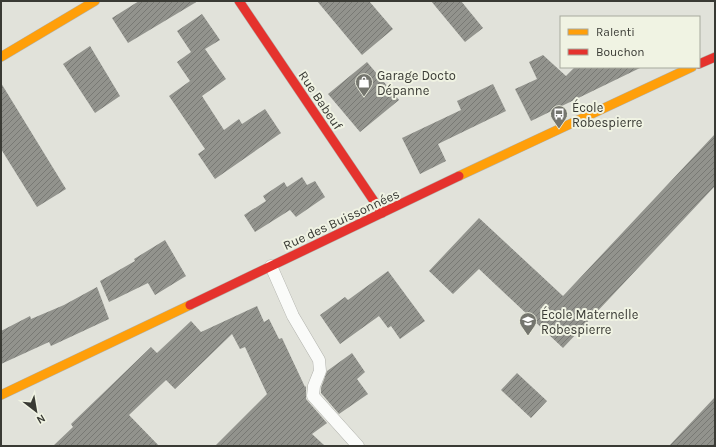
<svg xmlns="http://www.w3.org/2000/svg" width="716" height="447" font-family="Karla,sans-serif">
<style>
.building{fill:url(#building-hatch)}
.lines{fill:none;stroke-linecap:round;stroke-linejoin:round}
.lane-casing{stroke:#b1b2ac;stroke-width:13}
.slow-casing{stroke:#b1b2ac;stroke-width:10}
.jam-casing{stroke:#b1b2ac;stroke-width:10}
.lane{stroke:#fafbf9;stroke-width:12}
.slow{stroke:#ff9f0a;stroke-width:9}
.jam{stroke:#e5322d;stroke-width:9}
.labels{text-anchor:middle;stroke-width:4;stroke-linejoin:round;paint-order:stroke}
.poi-label{font-size:13px;fill:#393a34;stroke:#f0f3e3;text-anchor:start}
.street-label{font-size:13px;fill:#393a34;stroke:#f0f3e3}
</style>
<defs>
<pattern id="building-hatch" width="6" height="6" patternUnits="userSpaceOnUse"><rect width="6" height="6" fill="#92938d"/><path d="M-1 1l2-2M0 6l6-6M5 7l2-2" fill="none" stroke="#787974"/></pattern>
</defs>
<rect width="100%" height="100%" fill="#e1e2da"/>
<g class="building">
<path d="M139,1h59l-70,42 -16,-25z"/>
<path d="M317,1h52l24,28 -31,26z"/>
<path d="M431,1h30l22,27 -18,14z"/>
<path d="M202,14l18,26 -15,9 21,30 -24,17 22,34 15,-11 3,5 23,-15 16,24 -66,46 -17,-25 7,-5 -36,-53 21,-15 -13,-19 14,-10 -14,-21z"/>
<path d="M90,46l30,50 -25,17 -32,-49z"/>
<path d="M543,55l23,21 9,-9h67l-111,54 -16,-32 22,-10 -8,-17z"/>
<path d="M367,62l32,38 -39,32 -32,-38z"/>
<path d="M1,83l65,106 -29,18 -36,-58z"/>
<path d="M493,84l13,27 -68,33 8,17 -26,13 -18,-36 59,-28 -4,-9z"/>
<path d="M715,134v52l-152,162 -84,-79 -26,25 -24,-23 50,-53 84,78z"/>
<path d="M302,177l5,8 8,-4 10,16 -29,20 -6,-7 -35,22 -11,-17 22,-14 -3,-5 21,-14 3,5z"/>
<path d="M165,240l21,36 -31,19 -7,-12 -39,19 -9,-21 35,-20 -1,-2z"/>
<path d="M388,271l37,50 -25,18 -9,-13 -3,2 -9,-12 -39,28 -20,-29 25,-18 3,3z"/>
<path d="M97,287l12,32 -58,27 -2,-4 -48,22v-33l29,-15 1,3 33,-14z"/>
<path d="M257,306l7,16 5,-3 10,20 3,-1 23,49 1,-1v13l21,24 -15,11 13,12h-110l52,-52 -22,-47 -5,2 -8,-15 -57,55 -9,-9 -37,35 30,31h-106l20,-19 -2,-3 80,-77 6,6 34,-32 10,11z"/>
<path d="M352,353l13,19 -8,7 11,15 -29,20 -18,-21v-5l6,-17z"/>
<path d="M517,373l30,28 -16,17 -30,-28z"/>
<path d="M715,397v49h-46z"/>
</g>
<g class="lines">
<g class="lane-casing">
<path id="lane" d="M271,266l22,50 26,44 1,11 -6,15 -1,10 45,50"/>
</g>
<g class="slow-casing">
<g id="slow">
<path d="M1,57l94,-56"/>
<path d="M459,176l233,-109"/>
<path d="M1,395l189,-90"/>
</g>
</g>
<g class="jam-casing">
<g id="jam">
<path d="M239,1l143,212"/>
<path d="M699,64l16,-7"/>
<path d="M190,305l269,-129"/>
</g>
</g>
<use href="#lane" class="lane"/>
<use href="#slow" class="slow"/>
<use href="#jam" class="jam"/>
</g>
<defs>
<g id="shop-pin" transform="scale(0.9)"><path d="M0 17L-7.5 6A9.5 9.5 0 1 1 7.5 6Z" fill="#74756e" stroke="#f0f3e3"/><path d="M-5-2.5h2.3a2.7 3.5 0 0 1 5.4 0H5L5.5 6h-11ZM-1.5-2.5h3a1.5 2.3 0 0 0-3 0Z" fill="#fff"/></g>
<g id="bus-pin" transform="scale(0.9)"><path d="M0 17L-7.5 6A9.5 9.5 0 1 1 7.5 6Z" fill="#74756e" stroke="#f0f3e3"/><path d="M-5-6H5V4H4V6H2V4H-2V6H-4V4H-5ZM-3.5-4V0h7V-4ZM-3.5 1.2v1.5H-2V1.2ZM2 1.2v1.5H3.5V1.2Z" fill="#fff"/></g>
<g id="school-pin" transform="scale(0.9)"><path d="M0 17L-7.5 6A9.5 9.5 0 1 1 7.5 6Z" fill="#74756e" stroke="#f0f3e3"/><path d="M0-5L7-2L0 1L-7-2ZM-4 1L0 2.5L4 1V4Q0 6-4 4Z" fill="#fff"/></g>
</defs>
<g fill-rule="evenodd">
<use href="#shop-pin" x="364" y="82"/>
<use href="#bus-pin" x="559" y="114"/>
<use href="#school-pin" x="528" y="321"/>
</g>
<g class="labels">
<g class="poi-label">
<text x="377" y="80">Garage Docto<tspan x="377" dy="15">Dépanne</tspan></text>
<text x="572" y="112">École<tspan x="572" dy="15">Robespierre</tspan></text>
<text x="541" y="319">École Maternelle<tspan x="541" dy="15">Robespierre</tspan></text>
</g>
<g class="street-label">
<text transform="translate(321 100) rotate(56)" y="5">Rue Babeuf</text>
<text transform="translate(341 219) rotate(-25)" y="5">Rue des Buissonnées</text>
</g>
</g>
<rect width="716" height="447" fill="none" stroke="#393a34" stroke-width="4"/>
<rect x="560" y="16" width="140" height="52" fill="#f0f3e3" stroke="#a7a99d"/>
<rect x="568" y="29" width="20" height="6" fill="#ff9f0a" stroke="#a7a99d"/>
<text x="596" y="36" font-size="12" fill="#393a34">Ralenti</text>
<rect x="568" y="49" width="20" height="6" fill="#e5322d" stroke="#a7a99d"/>
<text x="596" y="56" font-size="12" fill="#393a34">Bouchon</text>
<g transform="translate(36 411) rotate(149)" stroke="#f0f3e3" stroke-width="3" paint-order="stroke">
<path d="M0-3L7 15L0 10L-7 15Z" fill="#393a34"/>
<text y="-6" font-size="11" font-weight="bold" text-anchor="middle" fill="#393a34">N</text>
</g>
</svg>
